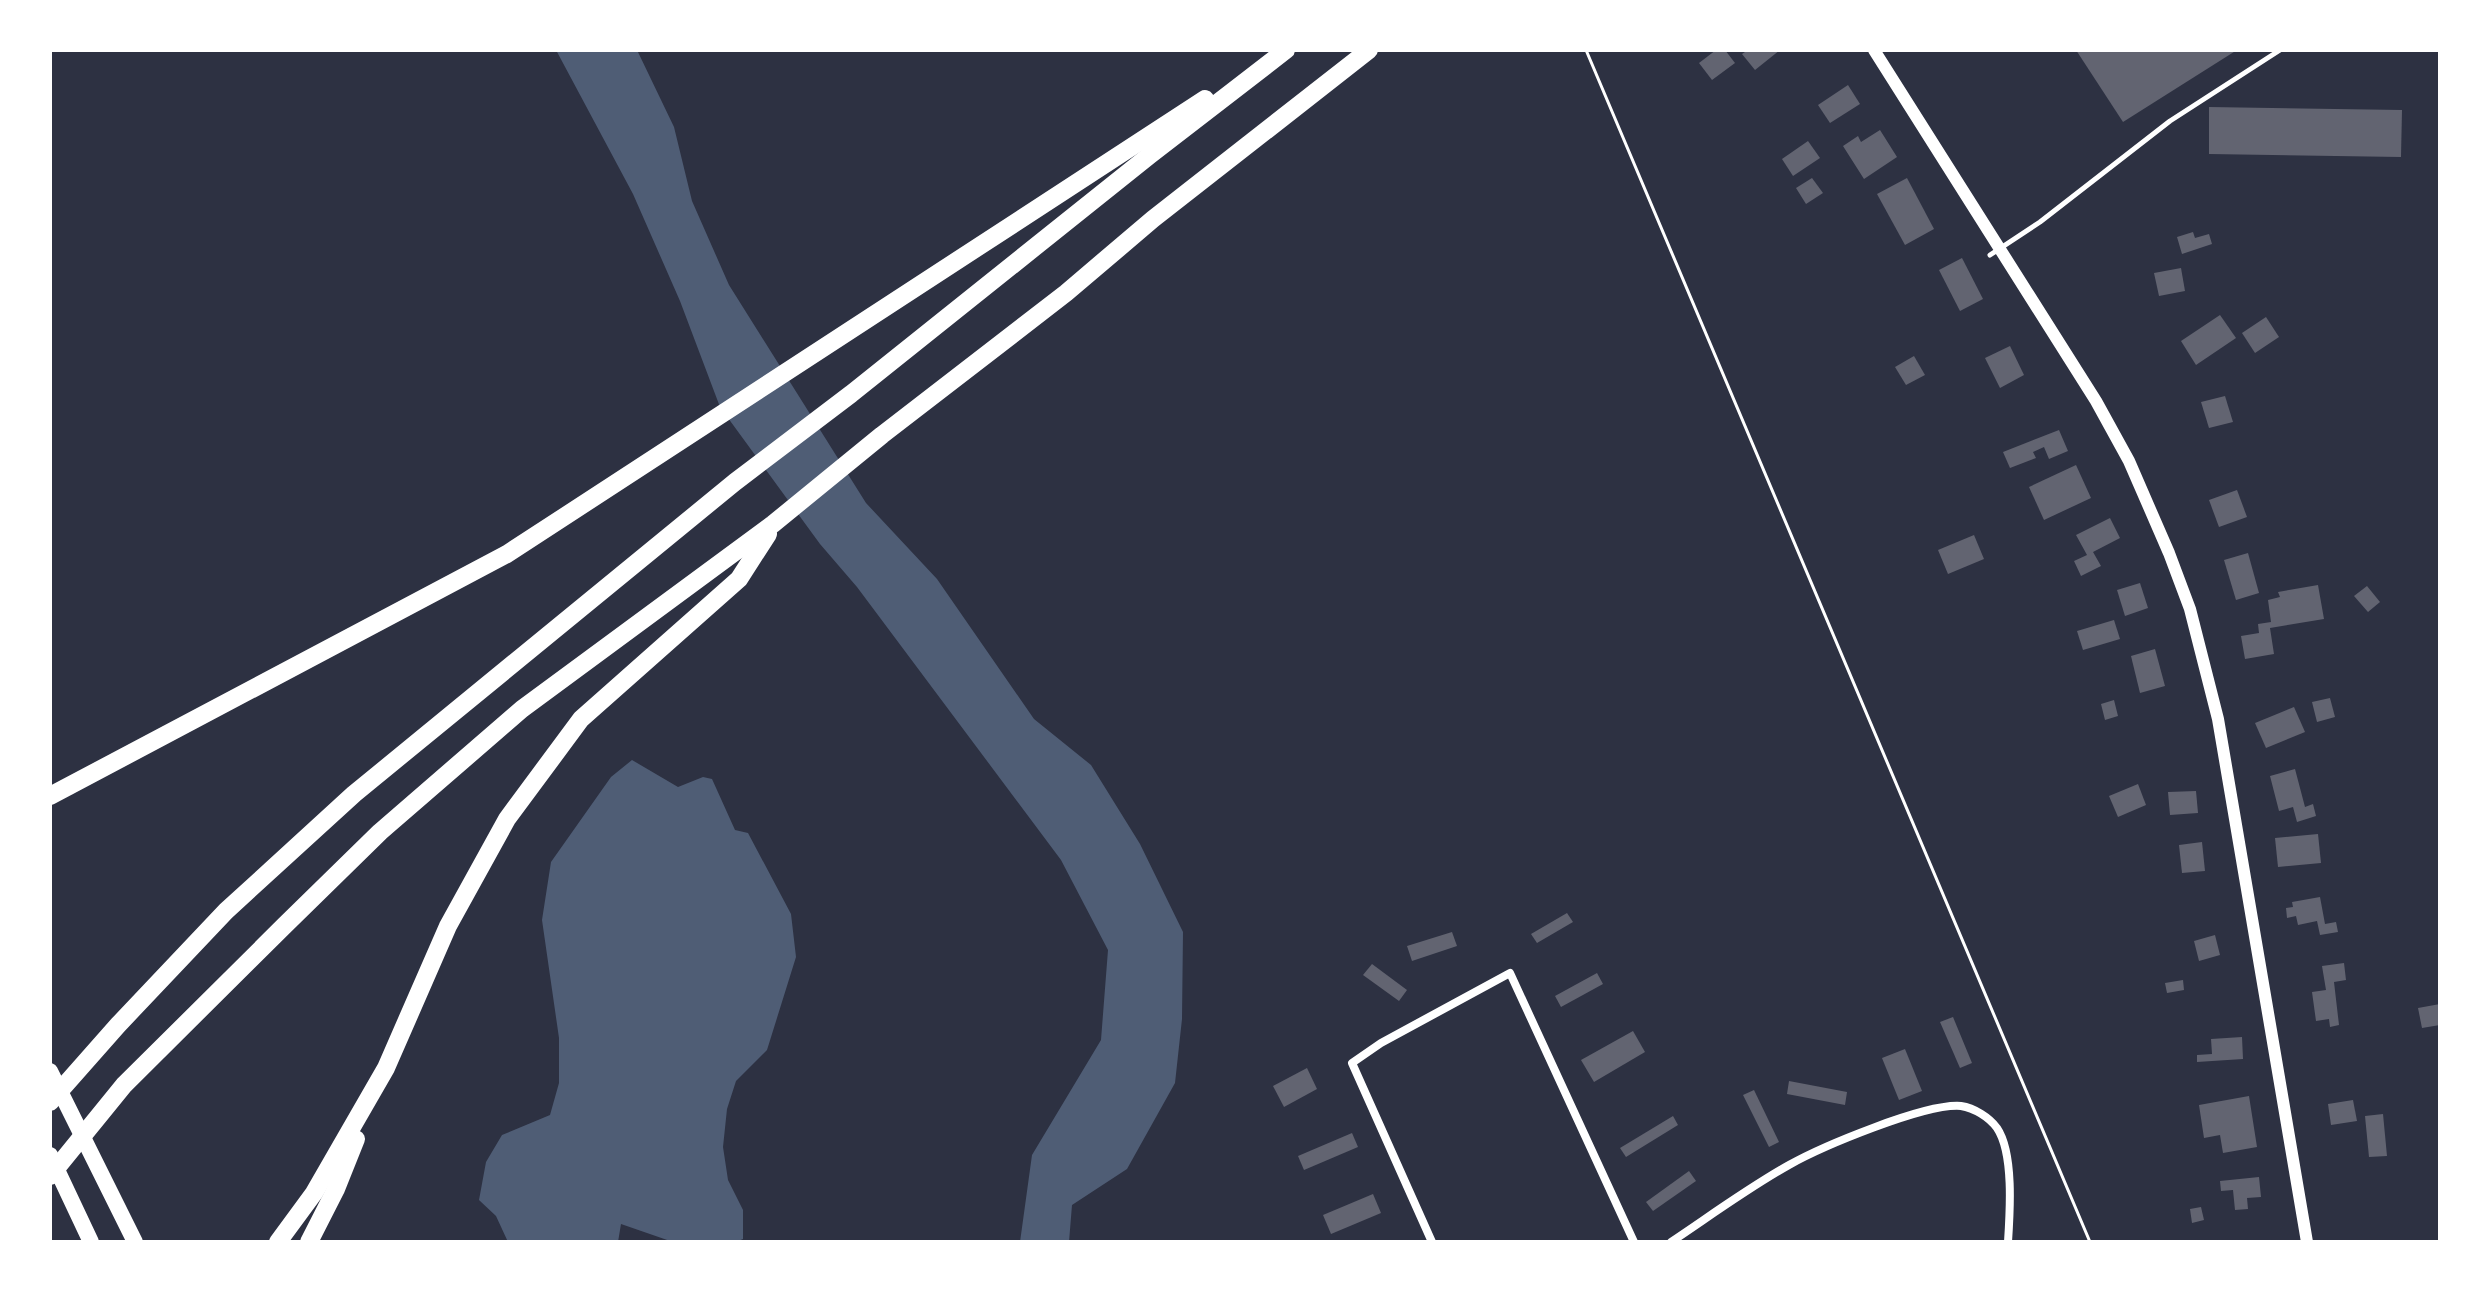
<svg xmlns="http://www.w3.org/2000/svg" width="2490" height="1292" font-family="'Fira Sans Condensed',sans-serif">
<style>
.water{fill:#4f5d75}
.building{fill:#626471}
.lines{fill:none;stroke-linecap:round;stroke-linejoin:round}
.path{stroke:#fff;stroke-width:3}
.service{stroke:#fff;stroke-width:5}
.minor{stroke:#fff;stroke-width:8}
.tertiary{stroke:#fff;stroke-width:12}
.trunk{stroke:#fff;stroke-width:16}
.motorway{stroke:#fff;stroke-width:18}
</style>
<rect width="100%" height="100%" fill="#2d3142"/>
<g class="water">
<path d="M556,50h81l37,77 18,74 37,84 137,218 71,76 97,140 57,46 49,79 43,88 -1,87 -7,64 -48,86 -55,36 -3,37h-49l12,-87 69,-115 7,-90 -47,-90 -204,-273 -37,-43 -100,-137 -40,-106 -47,-107z"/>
<path d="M632,760l46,27 25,-10 9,2 23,51 13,3 43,81 5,43 -29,93 -31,31 -9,28 -4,38 5,33 15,30v29l-7,3h-63l-52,-18 -3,18h-110l-12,-26 -17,-16 7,-38 16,-27 48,-20 9,-32v-45l-17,-118 9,-58 60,-85z"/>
</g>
<g class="building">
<path d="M1716,50h9l10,13 -23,17 -13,-17z"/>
<path d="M1748,50h32l-25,20 -13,-16z"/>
<path d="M2076,50h161l-114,72z"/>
<path d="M1848,85l12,19 -30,19 -12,-18z"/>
<path d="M2209,107l193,3 -1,47 -192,-3z"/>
<path d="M1880,130l17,27 -33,22 -21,-33 15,-10 3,6z"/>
<path d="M1808,141l12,17 -27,18 -11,-17z"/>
<path d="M1812,178l11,15 -17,11 -10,-16z"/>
<path d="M1907,178l27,51 -29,16 -28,-51z"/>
<path d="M2193,232l2,6 14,-4 3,10 -30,10 -5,-17z"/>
<path d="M1962,258l21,41 -23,12 -21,-41z"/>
<path d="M2181,268l4,23 -26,5 -5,-23z"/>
<path d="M2220,315l16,23 -40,27 -15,-24z"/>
<path d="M2266,317l13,20 -24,16 -13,-20z"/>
<path d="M2010,346l14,29 -24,13 -15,-30z"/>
<path d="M1914,356l11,19 -19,10 -11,-18z"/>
<path d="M2225,396l8,26 -24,6 -8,-26z"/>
<path d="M2059,430l9,21 -19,8 -5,-12 -11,5 3,6 -26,10 -7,-16z"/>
<path d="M2076,465l15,33 -47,22 -15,-33z"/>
<path d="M2237,490l10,27 -28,10 -10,-27z"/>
<path d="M2110,518l10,20 -27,14 8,14 -20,10 -7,-15 13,-6 -11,-20z"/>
<path d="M1974,535l10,24 -36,15 -10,-24z"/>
<path d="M2248,553l11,40 -23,7 -12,-40z"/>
<path d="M2140,583l8,25 -23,8 -8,-26z"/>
<path d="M2318,585l6,34 -54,9 4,26 -29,5 -4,-23 18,-3 -1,-9 13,-2 -3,-22 12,-3 -2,-5z"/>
<path d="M2367,586l13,16 -12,10 -14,-16z"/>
<path d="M2114,620l6,19 -37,11 -6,-19z"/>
<path d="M2155,649l10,37 -25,7 -9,-37z"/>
<path d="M2330,698l5,19 -18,5 -5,-20z"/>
<path d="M2114,700l4,16 -13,4 -4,-16z"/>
<path d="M2294,707l11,25 -39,16 -11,-25z"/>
<path d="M2295,769l10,38 8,-3 3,12 -19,6 -4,-15 -14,4 -9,-35z"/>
<path d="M2138,784l8,21 -28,12 -9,-21z"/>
<path d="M2196,791l2,22 -28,2 -2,-23z"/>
<path d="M2318,834l3,29 -43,4 -3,-29z"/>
<path d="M2202,842l3,29 -23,2 -3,-28z"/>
<path d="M2320,897l5,27 11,-2 2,10 -18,3 -3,-14 -19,4 -2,-9 -9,2 -1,-10 7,-1 -1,-5z"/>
<path d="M1567,913l6,9 -36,21 -6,-9z"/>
<path d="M1452,932l5,14 -45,15 -5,-15z"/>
<path d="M2215,935l5,20 -21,6 -5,-20z"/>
<path d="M2344,963l2,17 -12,2 5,43 -9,2 -1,-8 -13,2 -4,-29 14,-2 -4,-24z"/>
<path d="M1372,964l35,26 -8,11 -36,-26z"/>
<path d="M1597,973l6,11 -42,23 -6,-11z"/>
<path d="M2183,980l1,10 -17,3 -2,-10z"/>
<path d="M2440,1004v21l-18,3 -4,-20z"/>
<path d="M1953,1017l19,46 -12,5 -20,-46z"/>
<path d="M1633,1031l12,21 -51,30 -13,-22z"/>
<path d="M2242,1037l1,22 -46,3v-7l15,-1 -1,-15z"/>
<path d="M1905,1049l17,42 -23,9 -17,-42z"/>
<path d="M1307,1068l10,21 -33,18 -11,-21z"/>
<path d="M1789,1081l58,11 -2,13 -58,-11z"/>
<path d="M1754,1090l25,52 -10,5 -26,-52z"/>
<path d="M2249,1096l8,51 -34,6 -3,-18 -16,3 -5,-33z"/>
<path d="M2353,1100l4,21 -26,4 -3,-21z"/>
<path d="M2383,1114l4,42 -18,1 -4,-41z"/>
<path d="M1673,1116l5,9 -52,32 -6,-9z"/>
<path d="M1352,1133l6,14 -54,23 -6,-14z"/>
<path d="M1689,1171l7,10 -43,30 -7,-9z"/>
<path d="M2259,1177l2,20 -14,1 1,11 -13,1 -2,-20 -12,1 -1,-10z"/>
<path d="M1373,1194l8,19 -50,21 -8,-19z"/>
<path d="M2201,1207l3,13 -12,3 -2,-14z"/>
</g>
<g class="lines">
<path class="path" d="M1586,50l504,1192"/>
<path class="service" d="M1990,255l50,-33 130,-101 110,-71"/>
<g class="minor">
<path d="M1432,1242l-80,-179 29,-20 129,-70 124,269"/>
<path d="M1671,1242c39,-26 77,-54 118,-77 32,-18 136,-62 172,-59 13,2 28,11 36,22 17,25 13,84 11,114"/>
</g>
<path class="tertiary" d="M1874,50l222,351 33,60 40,92 21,56 28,110 89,523"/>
<g class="trunk">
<path d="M50,1071l85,171"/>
<path d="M50,1155l41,87"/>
</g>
<g class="motorway">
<path d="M50,796l457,-242 698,-455"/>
<path d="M50,1102l68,-77 108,-114 128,-117 381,-312 116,-88 299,-239 136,-105"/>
<path d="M50,1176l74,-91 160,-159 96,-94 142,-123 251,-185 109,-89 184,-142 87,-74 216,-169"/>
<path d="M278,1242l36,-49 72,-125 62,-142 59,-107 74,-100 158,-140 29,-45"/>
<path d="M309,1242l27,-53 20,-50"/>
</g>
</g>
<rect width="2490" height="1292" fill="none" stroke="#ffffff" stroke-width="104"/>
</svg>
